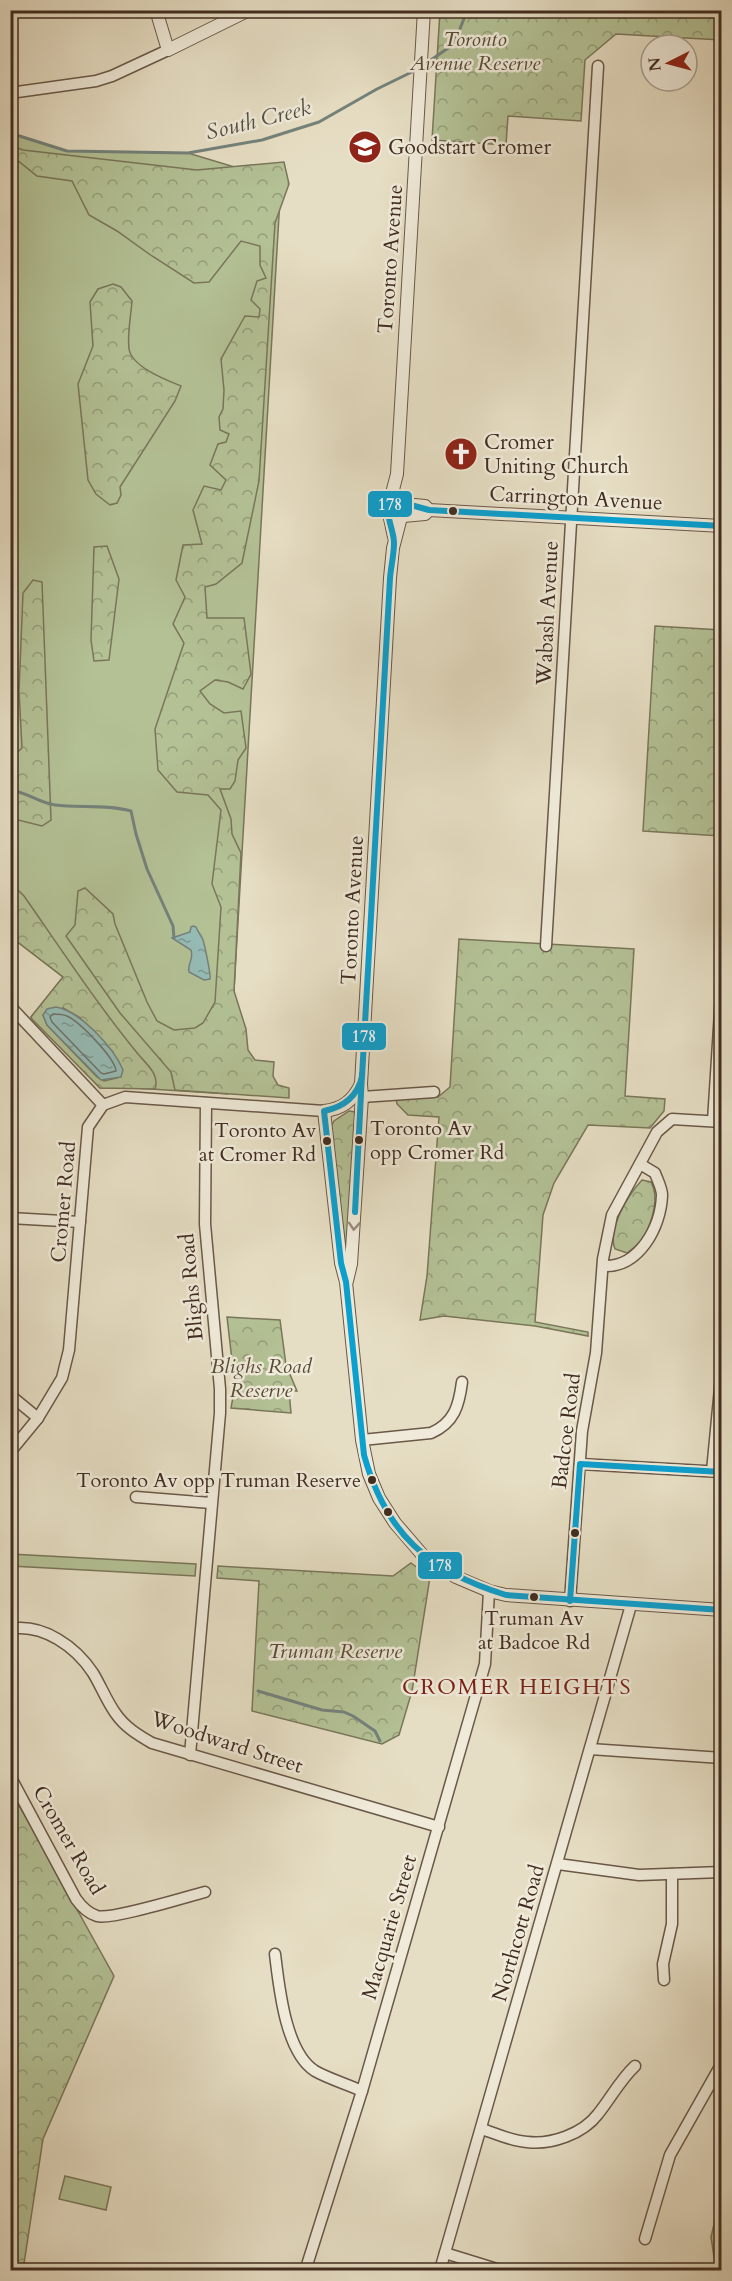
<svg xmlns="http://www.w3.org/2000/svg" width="732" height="2281" font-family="Cardo,serif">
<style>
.grass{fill:#b3c195;stroke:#7a765a;stroke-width:1.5}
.forest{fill:url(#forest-crowns);stroke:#7a765a;stroke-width:1.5;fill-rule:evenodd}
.water{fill:url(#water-ripples);stroke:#74827b;stroke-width:1.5}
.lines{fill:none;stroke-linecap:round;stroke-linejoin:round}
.shore{stroke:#6c746c;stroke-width:1.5}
.stream{stroke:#74827b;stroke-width:3}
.minor-casing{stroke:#6a5849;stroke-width:13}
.tertiary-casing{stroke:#6a5849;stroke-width:14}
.minor{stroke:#efead9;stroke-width:10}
.tertiary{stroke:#efead9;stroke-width:12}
.bus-1-casing{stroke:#efead9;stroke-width:10}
.bus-1{stroke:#0aa0d0;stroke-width:6}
.oneway{stroke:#988b7c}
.bus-dot{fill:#412c20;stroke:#efead9;stroke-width:2}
.labels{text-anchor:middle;stroke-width:5;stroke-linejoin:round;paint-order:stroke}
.bus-label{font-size:20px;fill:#412c20;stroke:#efead9;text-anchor:end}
.park-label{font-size:21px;font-style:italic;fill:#584a37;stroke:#efead9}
.poi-label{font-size:21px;fill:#412c20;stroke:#efead9;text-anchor:start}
.street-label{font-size:21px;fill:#412c20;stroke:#efead9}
.water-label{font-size:22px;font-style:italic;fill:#565046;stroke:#efead9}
.neighbourhood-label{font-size:22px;letter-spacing:1.5px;fill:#7a1f14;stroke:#efead9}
.line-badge{stroke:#efead9;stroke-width:2}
.badge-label{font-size:16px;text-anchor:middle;font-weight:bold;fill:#fff}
</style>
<defs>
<pattern id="forest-crowns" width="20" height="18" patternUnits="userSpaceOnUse" patternTransform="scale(1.5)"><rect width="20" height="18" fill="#b3c195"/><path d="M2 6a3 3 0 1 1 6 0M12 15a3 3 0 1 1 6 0" fill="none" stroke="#939d79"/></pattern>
<pattern id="water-ripples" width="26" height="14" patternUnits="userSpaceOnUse" patternTransform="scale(1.5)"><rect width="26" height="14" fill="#96bcb7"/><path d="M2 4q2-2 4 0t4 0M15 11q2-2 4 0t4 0" fill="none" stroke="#7c9994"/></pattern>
</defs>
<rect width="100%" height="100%" fill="#e6dec4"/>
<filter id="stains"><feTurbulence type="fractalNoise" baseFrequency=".00333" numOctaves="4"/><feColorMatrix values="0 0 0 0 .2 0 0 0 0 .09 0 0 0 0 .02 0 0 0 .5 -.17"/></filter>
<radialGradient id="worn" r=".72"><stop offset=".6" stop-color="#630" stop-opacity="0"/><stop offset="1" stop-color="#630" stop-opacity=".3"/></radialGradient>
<g class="grass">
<path d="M10,133l57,18 121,2 93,28 -53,913 -93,-6h-35l-69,-71 32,-40 -52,-40z"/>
<path d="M10,1554l186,10 -1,12 -184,-10z"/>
<path d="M65,2176l46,11 -5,23 -47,-11z"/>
</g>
<g class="forest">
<path d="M440,11h281v29l-105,-6 -31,26 -4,61 -73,-5 -2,29 -74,-5z"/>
<path d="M10,145l13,5 174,20 87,-8 5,22 -14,39 -16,258 -17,82 -26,21 -11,3 2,31h37l7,56 -8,15 -15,-7 -13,-2 -15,11 10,13 14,9 17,-2 5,37 -8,12 -3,21 -5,8h-10l11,30 1,15 9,19 -7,138 12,38 2,21 7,10 19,2 -1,14 5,9 11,3v10l-114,-8 -4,-18 -51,-59 -54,-77 9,-11 3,-34 7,-3 28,26 2,10 32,78 10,19 17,9 21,-2 8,-5 12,-21 6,-95 -9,-23 9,-74 -13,-15 -31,-3 -19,-22 -3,-41 29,-86 -11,-19 12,-27 -9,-17 7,-35 19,-1 -9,-34 11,-24 17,4 5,-10 -16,-15 8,-21 8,-2 3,-8 -9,-4 -1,-13 4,-8 1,-19 -3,-31 24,-43 14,1 1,-8 -9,-9 6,-19 9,-3 -6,-13v-19l-19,-5 -32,41 -15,1 -42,-27 -35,-25 -28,-16 -17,-34 -35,-5 -26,-21z"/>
<path d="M113,284l8,3 11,14c-1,15 -5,33 -3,48 3,18 37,31 52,37l-6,15 -55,86 1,8 -4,8 -7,2 -14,-11 -8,-14 -10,-96 15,-38 -3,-44 8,-13z"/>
<path d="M107,546l12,33 -10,81 -15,1 -3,-21 3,-93z"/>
<path d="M33,580l9,2 9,238 -9,6 -32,-8 1,-60 11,-10 -3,-57 4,-98z"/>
<path d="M655,626l66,4v206l-78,-5z"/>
<path d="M10,882l14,14c37,53 73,108 114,158 8,10 22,20 17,35l-55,-1 -68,-69 -1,-2 32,-40 -52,-40zM63,1008l16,9 34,35 4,26 -13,3 -7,-4 -50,-52 -4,-10z"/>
<path d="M459,939l175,10 -9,147 40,3 -1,12 -14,17 -62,-3 -34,58 -11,32 -8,107 53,10v4l-53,-10 -91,-10 -24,4 7,-44 12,-159 -31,-2 -11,-11 -1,-5 42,-2 12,-10z"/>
<path d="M349,1111l6,1 -7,154 -18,-138 4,-7z"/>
<path d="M642,1180l9,2c9,15 1,40 -7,55 -3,6 -12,12 -17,16l-12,-4c-8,-20 13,-54 27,-69z"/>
<path d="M227,1317l53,3 6,45 11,26h-8l2,22 -60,-5 4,-22z"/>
<path d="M411,1563l19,14 -18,114 -13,44 -17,9 -130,-33 7,-130 -42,-3 1,-12 175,10z"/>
<path d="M10,1789l104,187 -71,163 -20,131h-13z"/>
<path d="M721,2194v76h-5l-5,-33z"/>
</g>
<g class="water">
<path d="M193,926l3,1c2,5 5,8 7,13 2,7 8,35 7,39l-6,1 -15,-8c-2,-7 5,-13 2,-22l-19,-12 18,-6 1,-5z"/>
<path d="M56,1007c24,4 58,41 67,63l-2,7 -20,3 -54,-55 -4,-10 4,-6z"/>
</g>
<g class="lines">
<path class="shore" d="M53,1014c5,0 9,0 14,2 13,6 48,42 49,55l-12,3 -3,-1 -49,-51 -2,-5z"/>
<g class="stream">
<path d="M425,64l29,-20 11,-28 11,-6"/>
<path d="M10,133l57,18 121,2 74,-13 57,-18 58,-33 41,-20"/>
<path d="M10,790c17,2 29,13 45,15 25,3 52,-1 76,6l5,23 11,35 26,57 1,12"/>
<path d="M258,1691l64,19 22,2 9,4 22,15 5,10"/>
</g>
<g class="minor-casing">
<g id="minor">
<path d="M10,93l86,-12 16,-5 56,-26"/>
<path d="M546,946l52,-880"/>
<path d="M10,1006l93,99"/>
<path d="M362,1097l72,-5"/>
<path d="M713,1121l9,-141"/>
<path d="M10,1218l70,4"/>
<path d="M603,1266c36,2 58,-39 59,-71 0,-7 -5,-16 -7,-22l-15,-9"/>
<path d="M10,1395l28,23"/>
<path d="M362,1440l69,-7c23,-10 28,-27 31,-51"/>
<path d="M10,1452l28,-34 24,-40 7,-28 19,-223 15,-22 22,-8 199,14"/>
<path d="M580,1464l142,8"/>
<path d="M712,1471l10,-104"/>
<path d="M136,1497l75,6"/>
<path d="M570,1601l12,-170 14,-78 7,-94 9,-44 45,-83 15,-13 50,3"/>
<path d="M10,1629c33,-6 66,18 83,44 8,13 14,29 23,41 9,13 22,21 36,29l287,84"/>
<path d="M590,1749l132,9"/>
<path d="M190,1755l30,-342v-24l-15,-165 1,-121"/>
<path d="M10,1776l66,123c5,7 11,14 21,17 15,4 88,-19 108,-24"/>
<path d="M558,1864l81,11 83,-3"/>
<path d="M275,1954c4,32 10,98 40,117 14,8 32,13 47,20"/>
<path d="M664,1980l-1,-16 9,-40v-50"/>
<path d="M482,2129c15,5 29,12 45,13 24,3 56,-8 71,-28 13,-16 22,-34 37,-48"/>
<path d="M645,2239l25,-84 52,-92"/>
<path d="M445,2253l55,17"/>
<path d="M308,2270l-1,-5 55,-174 123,-427 4,-73"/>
<path d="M440,2270l191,-665"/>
</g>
</g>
<g class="tertiary-casing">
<g id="tertiary">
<path d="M156,10l12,40 81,-40"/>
<path d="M404,504l21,2 4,4 293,16"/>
<path d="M403,516l22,-2 4,-4"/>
<path d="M394,537l-6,-28 9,-35 27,-464"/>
<path d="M361,1084c-8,17 -19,25 -37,27l17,152 5,19 16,158 7,34 10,24 16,25 31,36 30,18 33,14 17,4 216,15"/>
<path d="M347,1281l4,-17 11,-167 -1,-13 29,-506 3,-30 8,-31"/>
</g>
</g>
<use href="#minor" class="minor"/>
<use href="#tertiary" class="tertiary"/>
<g class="bus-1-casing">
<g id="bus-1">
<path d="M722,526l-293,-16 -33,-9 -6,3c-5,13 4,26 4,39 0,12 -3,23 -4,35l-28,499c-5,20 -18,30 -38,34l17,152 5,19 18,173c22,79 64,116 142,140l216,15"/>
<path d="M355,1212l7,-138"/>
<path d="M570,1601l10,-137 142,8"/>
</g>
</g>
<use href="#bus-1" class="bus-1"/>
</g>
<defs><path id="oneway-chevron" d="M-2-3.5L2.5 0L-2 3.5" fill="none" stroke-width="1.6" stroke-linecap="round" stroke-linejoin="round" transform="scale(1.5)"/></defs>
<use class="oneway" href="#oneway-chevron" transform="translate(354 1226) rotate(94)"/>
<defs>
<g id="school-disc" transform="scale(1.725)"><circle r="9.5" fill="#8f2418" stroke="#efead9"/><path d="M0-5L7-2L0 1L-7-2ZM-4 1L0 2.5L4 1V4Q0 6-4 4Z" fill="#fff"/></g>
<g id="church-disc" transform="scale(1.725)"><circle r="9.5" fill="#8f2418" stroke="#efead9"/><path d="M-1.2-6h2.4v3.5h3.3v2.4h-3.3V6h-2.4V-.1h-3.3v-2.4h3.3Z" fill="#fff"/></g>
</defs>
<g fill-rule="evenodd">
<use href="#school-disc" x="365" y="147"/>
<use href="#church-disc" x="461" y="454"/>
</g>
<g class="bus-dot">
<circle cx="453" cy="511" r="5"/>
<circle cx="359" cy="1140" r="5"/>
<circle cx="327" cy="1141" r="5"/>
<circle cx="372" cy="1480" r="5"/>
<circle cx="388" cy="1512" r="5"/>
<circle cx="575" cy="1533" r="5"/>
<circle cx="534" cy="1597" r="5"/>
</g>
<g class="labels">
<g class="bus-label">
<text x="370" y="1135" text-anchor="start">Toronto Av<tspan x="370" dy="24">opp Cromer Rd</tspan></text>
<text x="316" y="1137">Toronto Av<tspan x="316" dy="24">at Cromer Rd</tspan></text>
<text x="361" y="1487">Toronto Av opp Truman Reserve</text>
<text x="534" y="1625" text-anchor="middle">Truman Av<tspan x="534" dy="24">at Badcoe Rd</tspan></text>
</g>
<g class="park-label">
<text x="475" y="46">Toronto<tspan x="475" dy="24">Avenue Reserve</tspan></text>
<text x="261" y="1373">Blighs Road<tspan x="261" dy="24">Reserve</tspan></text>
<text x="335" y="1658">Truman Reserve</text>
</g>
<g class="poi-label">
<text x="388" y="154">Goodstart Cromer</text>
<text x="484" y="449">Cromer<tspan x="484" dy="24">Uniting Church</tspan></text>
</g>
<g class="street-label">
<text transform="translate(390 259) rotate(-86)" y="7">Toronto Avenue</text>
<text transform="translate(576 498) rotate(3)" y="7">Carrington Avenue</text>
<text transform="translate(547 613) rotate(-87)" y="7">Wabash Avenue</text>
<text transform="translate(352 910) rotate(-87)" y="7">Toronto Avenue</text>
<text transform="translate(63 1202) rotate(-85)" y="7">Cromer Road</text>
<text transform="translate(191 1287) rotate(-95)" y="7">Blighs Road</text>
<text transform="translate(566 1431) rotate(-83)" y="7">Badcoe Road</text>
<text transform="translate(227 1742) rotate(18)" y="7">Woodward Street</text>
<text transform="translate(69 1840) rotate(60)" y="7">Cromer Road</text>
<text transform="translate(389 1927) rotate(-74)" y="7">Macquarie Street</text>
<text transform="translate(518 1933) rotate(-74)" y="7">Northcott Road</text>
</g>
<g class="water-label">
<text transform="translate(258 119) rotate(-14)" y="8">South Creek</text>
</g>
<g class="neighbourhood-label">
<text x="517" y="1694">CROMER HEIGHTS</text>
</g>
</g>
<g class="line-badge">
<rect x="367" y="490" width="46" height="28" rx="6" fill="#0aa0d0"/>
<rect x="341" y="1022" width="46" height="29" rx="6" fill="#0aa0d0"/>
<rect x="417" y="1551" width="46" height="29" rx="6" fill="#0aa0d0"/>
</g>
<g class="badge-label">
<text x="390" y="510">178</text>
<text x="364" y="1042">178</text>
<text x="440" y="1571">178</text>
</g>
<rect width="732" height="2281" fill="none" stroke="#e6dec4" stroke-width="36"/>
<rect x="12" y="12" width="708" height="2257" fill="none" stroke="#412c20" stroke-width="3"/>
<rect x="18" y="18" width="696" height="2245" fill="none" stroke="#412c20" stroke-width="1.5"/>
<g transform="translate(669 63) rotate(264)"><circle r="28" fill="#efead9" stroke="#a99e8f" stroke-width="1.5"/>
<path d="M0-4.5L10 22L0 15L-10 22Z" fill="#8f2418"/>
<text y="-9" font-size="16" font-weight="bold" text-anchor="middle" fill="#412c20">N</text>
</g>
<rect width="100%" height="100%" filter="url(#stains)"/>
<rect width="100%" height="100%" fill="url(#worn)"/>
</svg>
